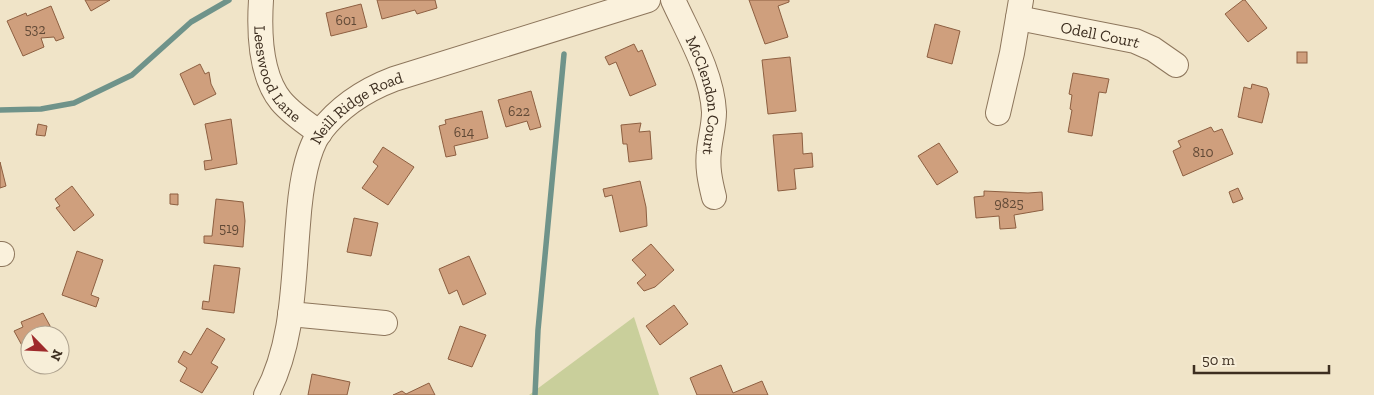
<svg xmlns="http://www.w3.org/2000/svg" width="1374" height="395" font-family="'Zilla Slab',serif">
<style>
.green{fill:#c9cf9b}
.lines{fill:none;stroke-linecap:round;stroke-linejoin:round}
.stream{stroke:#6f938a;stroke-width:5.5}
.building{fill:#cf9f7d;stroke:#8d5f41}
.minor-casing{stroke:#8d765c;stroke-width:26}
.minor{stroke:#faf1dc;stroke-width:24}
.labels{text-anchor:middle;stroke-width:5;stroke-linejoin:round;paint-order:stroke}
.number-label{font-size:14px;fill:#624a37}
.street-label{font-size:16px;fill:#3d2e20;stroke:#f7eed8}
</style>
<rect width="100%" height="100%" fill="#f0e4c8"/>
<path class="green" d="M634,317l25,78h-130z"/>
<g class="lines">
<g class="stream">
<path d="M0,110l41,-1 33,-6 58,-28 59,-53 38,-22"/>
<path d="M535,395l3,-65 26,-276"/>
</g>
</g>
<g class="building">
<path d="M85,0h25l-19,11z"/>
<path d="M377,0h58l2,8 -20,6 -2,-4 -33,9z"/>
<path d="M749,0h40v2l-11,4 10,31 -23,7z"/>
<path d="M1243,0h2l22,28 -19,14 -23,-28z"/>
<path d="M361,4l6,23 -36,9 -5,-23z"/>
<path d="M51,6l13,32 -8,3 -2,-4 -13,1 3,9 -21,9 -16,-35 19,-8 1,3z"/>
<path d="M935,24l25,7 -8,33 -25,-7z"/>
<path d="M634,44l4,8 4,-2 14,35 -26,11 -14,-34 -7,3 -4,-8z"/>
<rect x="1297" y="52" width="10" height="11"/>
<path d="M790,57l6,54 -28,3 -6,-54z"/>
<path d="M200,64l5,10 4,-2 2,12 5,10 -22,11 -14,-31z"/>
<path d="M1073,73l36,6 -3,14 -7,-1 -7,44 -24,-4 4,-22 -2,-1 2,-14 -3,-1z"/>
<path d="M1252,84l15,4 2,6 -7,29 -24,-6 6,-30 7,2z"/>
<path d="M531,91l10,36 -11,3 -3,-9 -21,6 -8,-27z"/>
<path d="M482,111l6,27 -34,8 2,9 -10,2 -7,-31 7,-2 -1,-4z"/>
<path d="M231,119l6,45 -32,6 -1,-9 8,-1 -7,-36z"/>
<path d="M641,123l-2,9 11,-1 2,28 -23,3 -2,-18h-4l-2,-19z"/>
<path d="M38,124l9,2 -2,10 -9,-1z"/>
<path d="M1211,127l3,5 8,-3 11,25 -50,22 -10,-25 8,-4 -3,-6z"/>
<path d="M802,133l1,21 9,-1 1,14 -19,2 2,20 -18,2 -5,-56z"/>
<path d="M939,143l19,29 -21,13 -19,-29z"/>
<path d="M383,147l31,20 -26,38 -26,-17 16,-22 -5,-4z"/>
<path d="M0,162l6,24 -6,2z"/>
<path d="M640,181l6,26 1,19 -27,6 -8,-37 -7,2 -2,-8z"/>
<path d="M72,186l22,29 -20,16 -18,-23 4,-2 -5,-7z"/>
<path d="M1238,188l5,11 -10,4 -4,-11z"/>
<path d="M984,191l44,2 14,-1 1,18 -29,5 2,13 -16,1 -1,-13 -23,2 -2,-21 10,-1z"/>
<path d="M170,194h8v11l-8,-1z"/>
<path d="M216,199l27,3 2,19 -2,26 -39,-4v-7h8z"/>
<path d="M354,218l24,5 -7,33 -24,-4z"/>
<path d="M651,244l23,26 -19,17 -11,4 -7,-8 9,-8 -14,-15z"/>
<path d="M77,251l26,9 -12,35 8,3 -3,9 -34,-12z"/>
<path d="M469,256l17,38 -23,11 -6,-15 -8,4 -10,-25z"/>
<path d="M214,265l26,3 -6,45 -32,-4 1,-8 6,1z"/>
<path d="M674,305l14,19 -28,21 -14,-19z"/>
<path d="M43,313l12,22h-25v14l-5,2 -11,-20 9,-4 -2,-5z"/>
<path d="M460,326l26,9 -14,32 -24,-8z"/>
<path d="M207,328l18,11 -14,24 7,4 -16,26 -22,-12 7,-13 -9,-6 6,-11 7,4z"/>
<path d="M721,365l12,28 29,-12 6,14h-71l-7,-17z"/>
<path d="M312,374l38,8 -3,13h-39z"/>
<path d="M429,383l6,12h-42l9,-4 4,3z"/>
</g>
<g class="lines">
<g class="minor-casing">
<g id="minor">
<path id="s1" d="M261,0c-2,31 -1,75 20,101 11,13 25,22 39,32"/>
<path id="s2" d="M673,0c16,35 39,73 41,112 0,14 -4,26 -5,39 -2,16 1,30 5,46"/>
<path id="s3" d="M1018,18l117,23 18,8 23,16"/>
<path d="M998,113l14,-60 9,-53"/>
<path d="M0,254h2"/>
<path d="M290,314l95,9"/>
<path id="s4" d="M266,395c28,-52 27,-114 32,-171 2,-28 6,-69 22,-92 19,-25 45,-42 74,-53l254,-79"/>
</g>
</g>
<use href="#minor" class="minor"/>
</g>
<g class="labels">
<g class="number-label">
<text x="346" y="25">601</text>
<text x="35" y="34">532</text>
<text x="519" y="116">622</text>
<text x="464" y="137">614</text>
<text x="1203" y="157">810</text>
<text x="1009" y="208">9825</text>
<text x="229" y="233">519</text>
</g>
<g class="street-label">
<text dy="6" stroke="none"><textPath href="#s3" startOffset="84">Odell Court</textPath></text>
<text dy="6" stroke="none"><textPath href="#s1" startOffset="78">Leeswood Lane</textPath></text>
<text dy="6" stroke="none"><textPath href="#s2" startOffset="102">McClendon Court</textPath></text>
<text dy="6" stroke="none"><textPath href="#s4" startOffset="315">Neill Ridge Road</textPath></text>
</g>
</g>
<g transform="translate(45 350) rotate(114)"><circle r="24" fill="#f7eed8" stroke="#ada18e"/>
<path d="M0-4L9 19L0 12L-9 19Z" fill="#9e2a2b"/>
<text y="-8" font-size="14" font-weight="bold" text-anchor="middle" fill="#3d2e20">N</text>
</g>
<path d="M1194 365v8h135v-8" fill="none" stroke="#3d2e20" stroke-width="2.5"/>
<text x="1202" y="365" font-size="15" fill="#3d2e20" stroke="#f7eed8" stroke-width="4" paint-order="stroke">50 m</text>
</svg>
